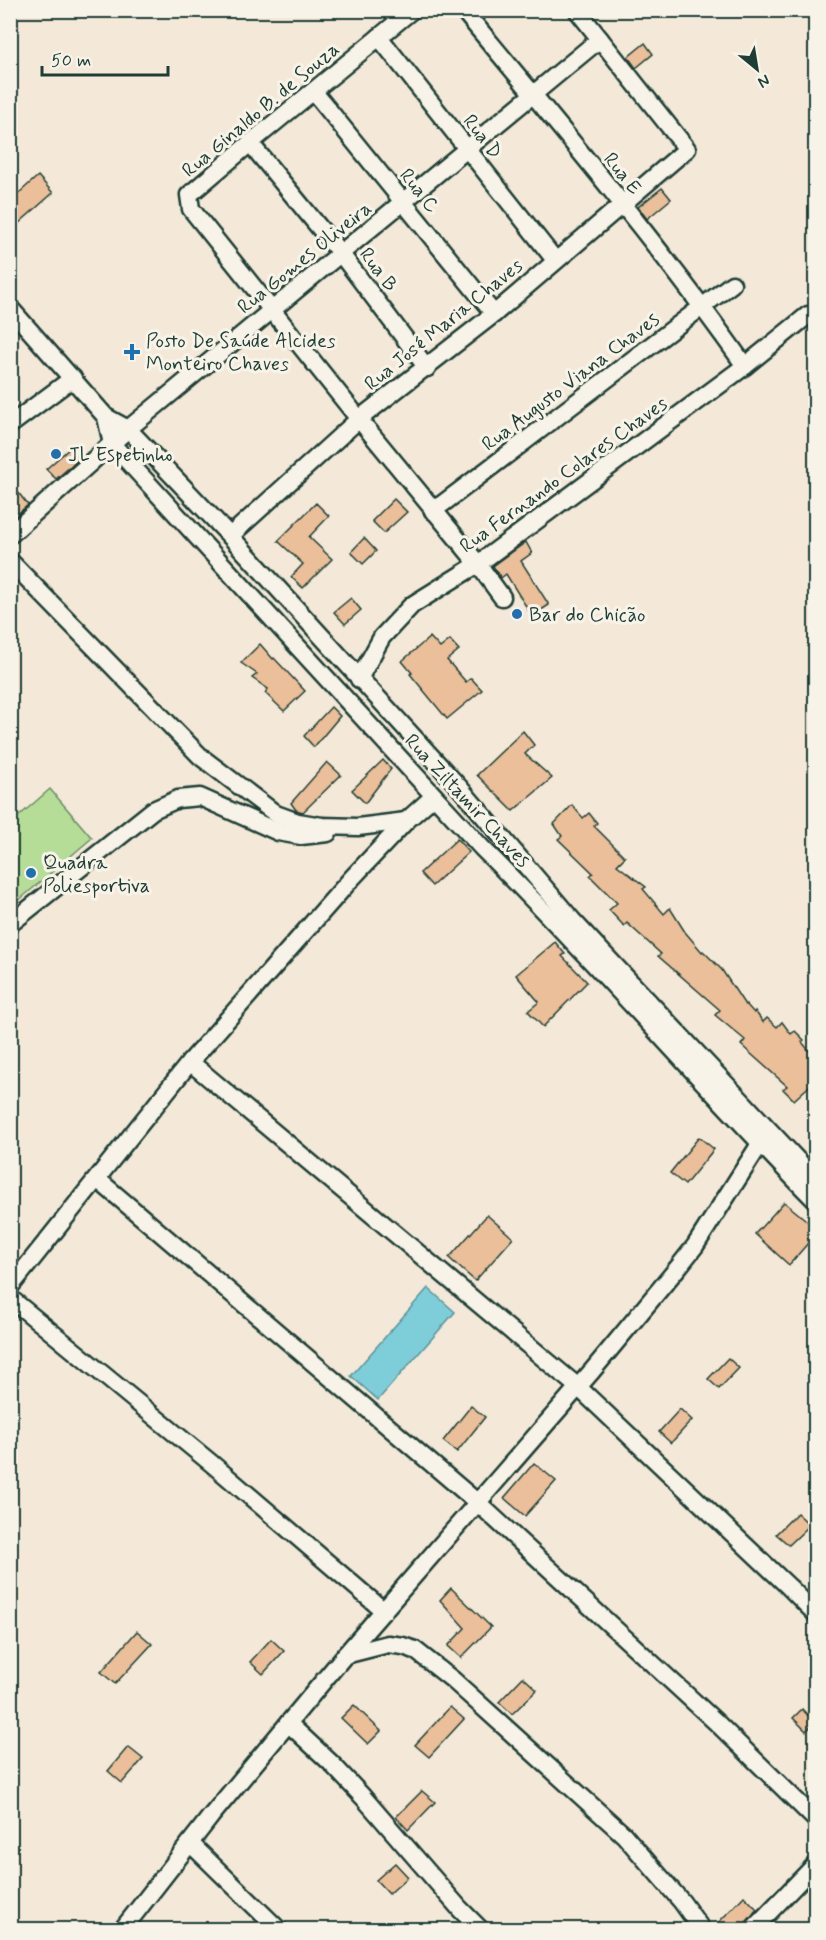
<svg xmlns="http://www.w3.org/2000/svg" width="826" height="1940" font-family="Mynerve,sans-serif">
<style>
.green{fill:#b5dd98;stroke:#6a8d66;stroke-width:1.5}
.water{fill:#7eceda;stroke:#589498;stroke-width:1.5}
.building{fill:#eabf99;stroke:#1f3d34;stroke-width:1.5}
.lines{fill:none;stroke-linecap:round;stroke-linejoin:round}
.minor-casing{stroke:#1f3d34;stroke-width:21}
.minor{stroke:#f7f3e8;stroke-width:16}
.poi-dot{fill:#1f6fb2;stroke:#f7f3e8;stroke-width:2}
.labels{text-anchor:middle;stroke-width:6;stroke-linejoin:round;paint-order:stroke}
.street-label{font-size:20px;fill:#1f3d34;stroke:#f7f3e8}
.poi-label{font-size:20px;fill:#1f3d34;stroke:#f7f3e8;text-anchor:start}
</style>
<rect width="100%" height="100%" fill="#f4e9d8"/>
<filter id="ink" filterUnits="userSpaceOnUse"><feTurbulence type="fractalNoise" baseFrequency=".0167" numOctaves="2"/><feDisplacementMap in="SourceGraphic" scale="12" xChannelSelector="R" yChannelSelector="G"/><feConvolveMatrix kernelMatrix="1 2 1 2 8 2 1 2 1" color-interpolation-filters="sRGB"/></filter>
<g filter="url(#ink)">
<path class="green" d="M50,789l42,49 -81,69v-84z"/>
<path class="water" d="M428,1288l27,24 -77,88 -27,-24z"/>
<g class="building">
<path d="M645,43l8,11 -17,14 -8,-11z"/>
<path d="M38,176l15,17 -43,38v-30z"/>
<path d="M662,188l9,11 -24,20 -9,-12z"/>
<path d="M70,448l9,11 -23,20 -10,-10z"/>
<path d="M10,482l18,23 -18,15z"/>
<path d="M394,499l13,13 -23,21 -12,-12z"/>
<path d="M316,503l13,13 -20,21 23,22 -29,29 -12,-11 12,-13 -25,-23z"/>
<path d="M364,538l12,13 -13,13 -12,-12z"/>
<path d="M526,542l6,11 -11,8 28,44 -17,11 -26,-42 -5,4 -8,-12z"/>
<path d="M351,598l10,12 -16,14 -11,-12z"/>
<path d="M430,637l10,11 10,-8 9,10 -12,10 19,22 5,-4 11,12 -35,29 -37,-45 2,-1 -10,-12z"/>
<path d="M260,644l13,15 1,-1 31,33 -21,20 -19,-18 3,-4 -16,-11 5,-4 -16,-11z"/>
<path d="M331,707l9,9 -26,31 -10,-11z"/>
<path d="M523,731l11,14 -9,9 27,24 -39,33 -36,-36z"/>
<path d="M383,760l8,9 -26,34 -13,-13z"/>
<path d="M327,762l14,13 -38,37 -7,-2 -5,-7z"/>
<path d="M572,805l11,13 6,-5 8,10 -3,3 31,31 -8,8 29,22 -3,2 21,25 6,-6 15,24 17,20 1,-1 19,19 23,35 1,-1 8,9 1,-2 8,11 4,-4 10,9 5,-5 9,12 4,-3 9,9 -2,2 14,17v21l-22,20 -11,-11 4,-3 -46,-41 4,-5 -30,-25 5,-5 -62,-54 3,-2 -34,-31 -3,3 -15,-16 8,-7 -27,-27 3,-3 -35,-34 4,-3 -8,-12z"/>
<path d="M457,839l12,13 -37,34 -12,-13z"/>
<path d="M555,942l10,12 -3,2 25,26 -44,45 -15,-16 11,-9 -23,-27z"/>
<path d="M699,1137l15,12 -29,36 -15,-12z"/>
<path d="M784,1202l32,26v6l-27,31 -34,-31z"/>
<path d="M487,1215l26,23 -38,43 -26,-23z"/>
<path d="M728,1358l11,10 -20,21 -11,-10z"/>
<path d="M471,1406l14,11 -28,35 -14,-11z"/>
<path d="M680,1409l12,11 -21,23 -12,-11z"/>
<path d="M534,1463l22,18 -31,35 -21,-18z"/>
<path d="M797,1513l13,12 -21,20 -13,-11z"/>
<path d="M451,1588l40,39 -30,31 -13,-12 17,-18 -25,-28z"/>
<path d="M137,1631l15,13 -37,40 -14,-12z"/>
<path d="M271,1639l13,12 -21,23 -13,-12z"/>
<path d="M523,1677l14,13 -25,24 -13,-12z"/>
<path d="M354,1705l27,26 -13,13 -27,-26z"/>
<path d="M450,1707l14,12 -35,38 -14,-12z"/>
<path d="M802,1709l13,14 -9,8 -13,-13z"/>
<path d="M128,1747l15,12 -21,24 -14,-12z"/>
<path d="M422,1791l13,11 -27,28 -12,-13z"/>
<path d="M395,1863l13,14 -19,17 -13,-14z"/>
<path d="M744,1896l13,13 -16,20h-14l-8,-7z"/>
</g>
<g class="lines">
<g class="minor-casing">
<g id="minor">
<path d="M412,10l-162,133 -61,52 2,14 168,210 119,145 24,33"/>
<path d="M463,10c97,117 195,233 282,356"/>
<path d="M379,37l176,223"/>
<path d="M314,92l180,222"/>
<path d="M250,143l91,111 86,114"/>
<path d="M10,308l96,109 22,12 102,107 229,251 114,134 243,259"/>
<path d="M106,417l6,27 370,404c115,114 220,237 334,353"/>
<path d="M10,425l63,-47"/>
<path d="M433,511l299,-227"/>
<path d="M10,535l118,-106 472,-390"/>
<path d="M230,536l129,-117 135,-105 193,-165 -110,-139"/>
<path d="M10,561l191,196 75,57 22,8 24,4 36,1 48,-6"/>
<path d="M359,679l23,-42 30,-32 66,-41 267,-198 63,-51"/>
<path d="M10,924l143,-114 25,-11 22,-2 78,35 23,4 27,-3"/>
<path d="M190,1062l388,325 211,200 27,27"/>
<path d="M97,1179l381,324 239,220 99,97"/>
<path d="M10,1287l180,-225 162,-184 54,-57 28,-25"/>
<path d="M10,1298l201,165 173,148"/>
<path d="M345,1655l43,-11 15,2 12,4 38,30 171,155 58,67 20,28"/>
<path d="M288,1723l43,40 32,34 97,112 21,21"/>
<path d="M190,1843l89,87"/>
<path d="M122,1930l89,-114 134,-161 247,-284 88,-106 15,-19 65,-102"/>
<path d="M752,1930l64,-66"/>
</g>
</g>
<use href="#minor" class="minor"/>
</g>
</g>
<g class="poi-dot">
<path d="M129 343h6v6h6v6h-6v6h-6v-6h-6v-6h6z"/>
<circle cx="56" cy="454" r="6"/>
<circle cx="517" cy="614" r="6"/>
<circle cx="31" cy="873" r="6"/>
</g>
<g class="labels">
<g class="street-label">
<text transform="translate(260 109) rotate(-40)" y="7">Rua Ginaldo B. de Souza</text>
<text transform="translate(483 136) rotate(52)" y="7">Rua D</text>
<text transform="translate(623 173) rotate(51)" y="7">Rua E</text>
<text transform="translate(420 190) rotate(51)" y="7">Rua C</text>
<text transform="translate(304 257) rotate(-39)" y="7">Rua Gomes Oliveira</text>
<text transform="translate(379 269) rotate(53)" y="7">Rua B</text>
<text transform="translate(443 324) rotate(-39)" y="7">Rua José Maria Chaves</text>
<text transform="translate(570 381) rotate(-37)" y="7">Rua Augusto Viana Chaves</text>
<text transform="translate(563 474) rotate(-36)" y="7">Rua Fernando Colares Chaves</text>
<text transform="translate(468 800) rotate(47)" y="7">Rua Ziltamir Chaves</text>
</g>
<g class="poi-label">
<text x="146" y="347">Posto De Saúde Alcides<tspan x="146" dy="23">Monteiro Chaves</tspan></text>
<text x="68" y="461">JL Espetinho</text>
<text x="529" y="621">Bar do Chicão</text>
<text x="43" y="869">Quadra<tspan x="43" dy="23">Poliesportiva</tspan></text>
</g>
</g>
<rect width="826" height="1940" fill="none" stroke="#f7f3e8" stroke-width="36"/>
<rect x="18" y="18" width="790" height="1904" fill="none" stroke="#1f3d34" stroke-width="2" filter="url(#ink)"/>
<g transform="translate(757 69) rotate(150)" stroke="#f7f3e8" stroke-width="4.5" paint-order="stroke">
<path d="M0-4.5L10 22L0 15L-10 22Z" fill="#1f3d34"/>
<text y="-9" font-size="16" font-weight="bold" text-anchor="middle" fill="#1f3d34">N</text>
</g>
<path d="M42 66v9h126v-9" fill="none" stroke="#1f3d34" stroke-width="3"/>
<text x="51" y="66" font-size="18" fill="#1f3d34" stroke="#f7f3e8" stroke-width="4.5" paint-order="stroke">50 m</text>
</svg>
